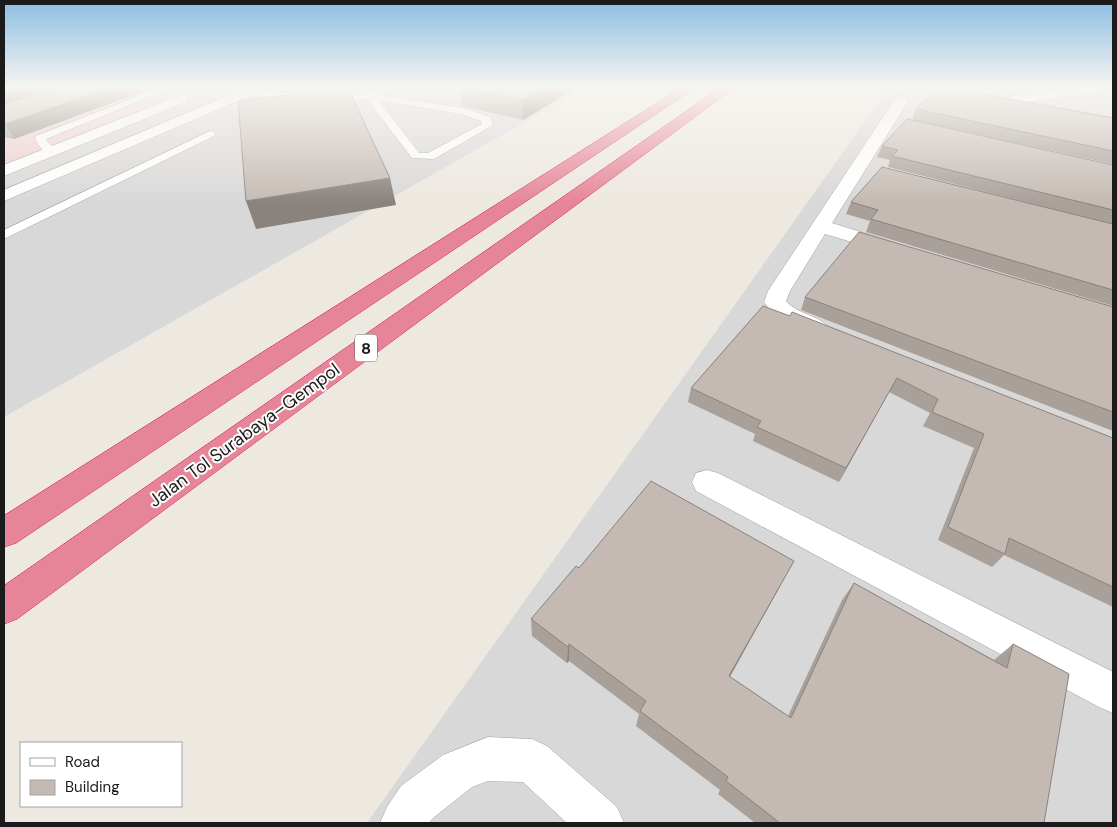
<svg xmlns="http://www.w3.org/2000/svg" width="1117" height="827" font-family="'DM Sans',sans-serif">
<style>
.residential{fill:#d9d8d8}
.commercial{fill:#eecfce}
.lines{fill:none;stroke-linecap:round;stroke-linejoin:round}
.service-casing{stroke:#a2a2a2;stroke-width:1}
.minor-casing{stroke:#a2a2a2;stroke-width:1}
.motorway-casing{stroke:#d52261;stroke-width:1}
.service{fill:#fff;fill-rule:evenodd}
.minor{fill:#fff;fill-rule:evenodd}
.motorway{fill:#e68598;fill-rule:evenodd}
.wall{fill:#a9a09a}
.shaded-wall{fill:#89827d}
.building{fill:#c4bab3;stroke:#89827d}
.labels{text-anchor:middle;stroke-width:4;stroke-linejoin:round;paint-order:stroke}
.shield{fill:#fff;stroke:#5f5f5f;stroke-width:1}
.shield-label{font-size:16px;font-weight:bold;fill:#1b1b1b}
.street-label{font-size:18px;fill:#1b1b1b;stroke:#fff}
</style>
<rect width="100%" height="100%" fill="#ede8e0"/>
<g class="residential">
<path d="M4,88h581l-581,329z"/>
<path d="M884,88h229v735h-746l516,-727z"/>
</g>
<g class="commercial">
<path d="M96,88h102l-194,76v-43z"/>
<path d="M340,88h245l-55,31z"/>
</g>
<g class="lines">
<g class="service-casing">
<g id="service">
<path d="M159,88h13l-126,51c3,6 8,7 12,12l-2,2c-11,3 -17,-6 -21,-15l1,-2z"/>
<path d="M246,88l74,10 48,-5 15,-5h11l-13,7 86,14 23,8 3,8 -59,34 -22,-1 -45,-59 -47,5 -39,-4 -35,-8zM378,100l87,15 16,6 1,3 -54,29h-9z"/>
<path d="M210,131l4,1 1,2 -1,2 -210,103v-9z"/>
</g>
</g>
<g class="minor-casing">
<g id="minor">
<path d="M246,88h16l-1,3 -257,110v-11z"/>
<path d="M1074,88h31l-6,4 -85,12 -7,-4 7,-4z"/>
<path d="M181,95l5,1 2,3 -2,3 -182,74v-11z"/>
<path d="M902,96l7,4 -77,123 67,21 3,4 -3,4 -7,2 -67,-20 -35,57 -4,10c12,14 34,14 44,28l-4,5 -8,2 -8,-2 -33,-15 -13,-17 4,-11 115,-174 14,-20z"/>
<path d="M707,470l11,3 395,199v41l-14,-6 -403,-216 -4,-9 4,-9z"/>
<path d="M488,737l44,2 15,7 70,61 7,16h-57l-44,-41 -35,-1 -16,6 -39,31 -4,5h-49l7,-16 14,-21 42,-31z"/>
</g>
</g>
<g class="motorway-casing">
<g id="motorway">
<path d="M681,88h14l-679,455 -12,4v-31z"/>
<path d="M720,88h14l-717,531 -13,5v-38z"/>
</g>
</g>
<use href="#service" class="service"/>
<use href="#minor" class="minor"/>
<use href="#motorway" class="motorway"/>
</g>
<g class="wall">
<path d="M4,88h148l-138,51 -10,-2z"/>
<path d="M460,88h116l-53,32 -61,-14z"/>
<path d="M916,109l197,9v46l-201,-44z"/>
<path d="M882,146l231,19v59l-225,-57 2,-7 -13,-3z"/>
<path d="M851,202l262,22v82l-247,-74 4,-11 -24,-7z"/>
<path d="M805,297l308,10v124l-312,-121z"/>
<path d="M763,306l350,132v169l-109,-52 -12,12 -54,-27 36,-92 -51,-22 7,-13 -41,-21 -50,90 -86,-41 2,-7 -67,-32 3,-14z"/>
<path d="M579,568l205,11 -54,98 58,39 54,-116 12,-17 140,77 19,-16 31,179h-289l-37,-29 2,-4 -84,-64 3,-12 -70,-53 -2,2 -35,-27 -1,-17z"/>
</g>
<g class="shaded-wall">
<path d="M17,88h51l-64,20v-16z"/>
<path d="M109,88h43l-138,51 -9,-15z"/>
<path d="M545,88h31l-53,32 -1,-20z"/>
<path d="M390,178l6,27 -140,24 -10,-28z"/>
<path d="M897,378l-8,14 -50,90 7,-14z"/>
<path d="M794,561l-10,18 -63,113 8,-16z"/>
<path d="M569,644v17l-2,2 1,-16z"/>
</g>
<g class="building">
<path d="M4,88h13l-13,4z"/>
<path d="M57,88h52l-104,36h-1v-20z"/>
<path d="M348,88l42,90 -144,23 -8,-100z"/>
<path d="M462,88h83l-23,12z"/>
<path d="M937,88h13l163,30v33l-197,-42z"/>
<path d="M907,119l206,46v45l-221,-54 6,-6 -16,-4z"/>
<path d="M882,167l231,57v66l-242,-71 7,-9 -27,-8z"/>
<path d="M859,232l254,75v105l-308,-115z"/>
<path d="M763,306l27,10 2,-4 321,126v149l-104,-49 -4,16 -57,-27 36,-93 -52,-22 6,-13 -41,-21 -51,90 -89,-41 4,-6 -70,-33z"/>
<path d="M651,481l143,80 -65,115 62,42 63,-135 153,85 6,-24 56,30 -25,149h-251l-2,-1 -1,1h-10l-54,-42 2,-4 -88,-66 6,-10 -77,-57 -1,3 -37,-28 45,-53 3,2z"/>
</g>
<linearGradient id="sky" x2="0" y2="1"><stop stop-color="#8bbee3"/><stop offset="0.43" stop-color="#f7f5f1"/><stop offset="1" stop-color="#f7f5f1" stop-opacity="0"/></linearGradient>
<rect width="1117" height="203" fill="url(#sky)"/>
<g class="labels">
<rect class="shield" x="355" y="334.5" width="22" height="27" rx="4"/>
<g class="shield-label">
<text x="366" y="354">8</text>
</g>
<g class="street-label">
<text transform="translate(244 435) rotate(-36)" y="6">Jalan Tol Surabaya–Gempol</text>
</g>
</g>
<rect width="1117" height="827" fill="none" stroke="#1b1b1b" stroke-width="10"/>
<rect x="20" y="742" width="162" height="65" fill="#ffffff" stroke="#a4a4a4"/>
<rect x="30" y="758" width="25" height="8" fill="#ffffff" stroke="#a4a4a4"/>
<text x="65" y="767" font-size="15" fill="#1b1b1b">Road</text>
<rect x="30" y="780" width="25" height="15" fill="#c4bab3" stroke="#a4a4a4"/>
<text x="65" y="792" font-size="15" fill="#1b1b1b">Building</text>
</svg>
